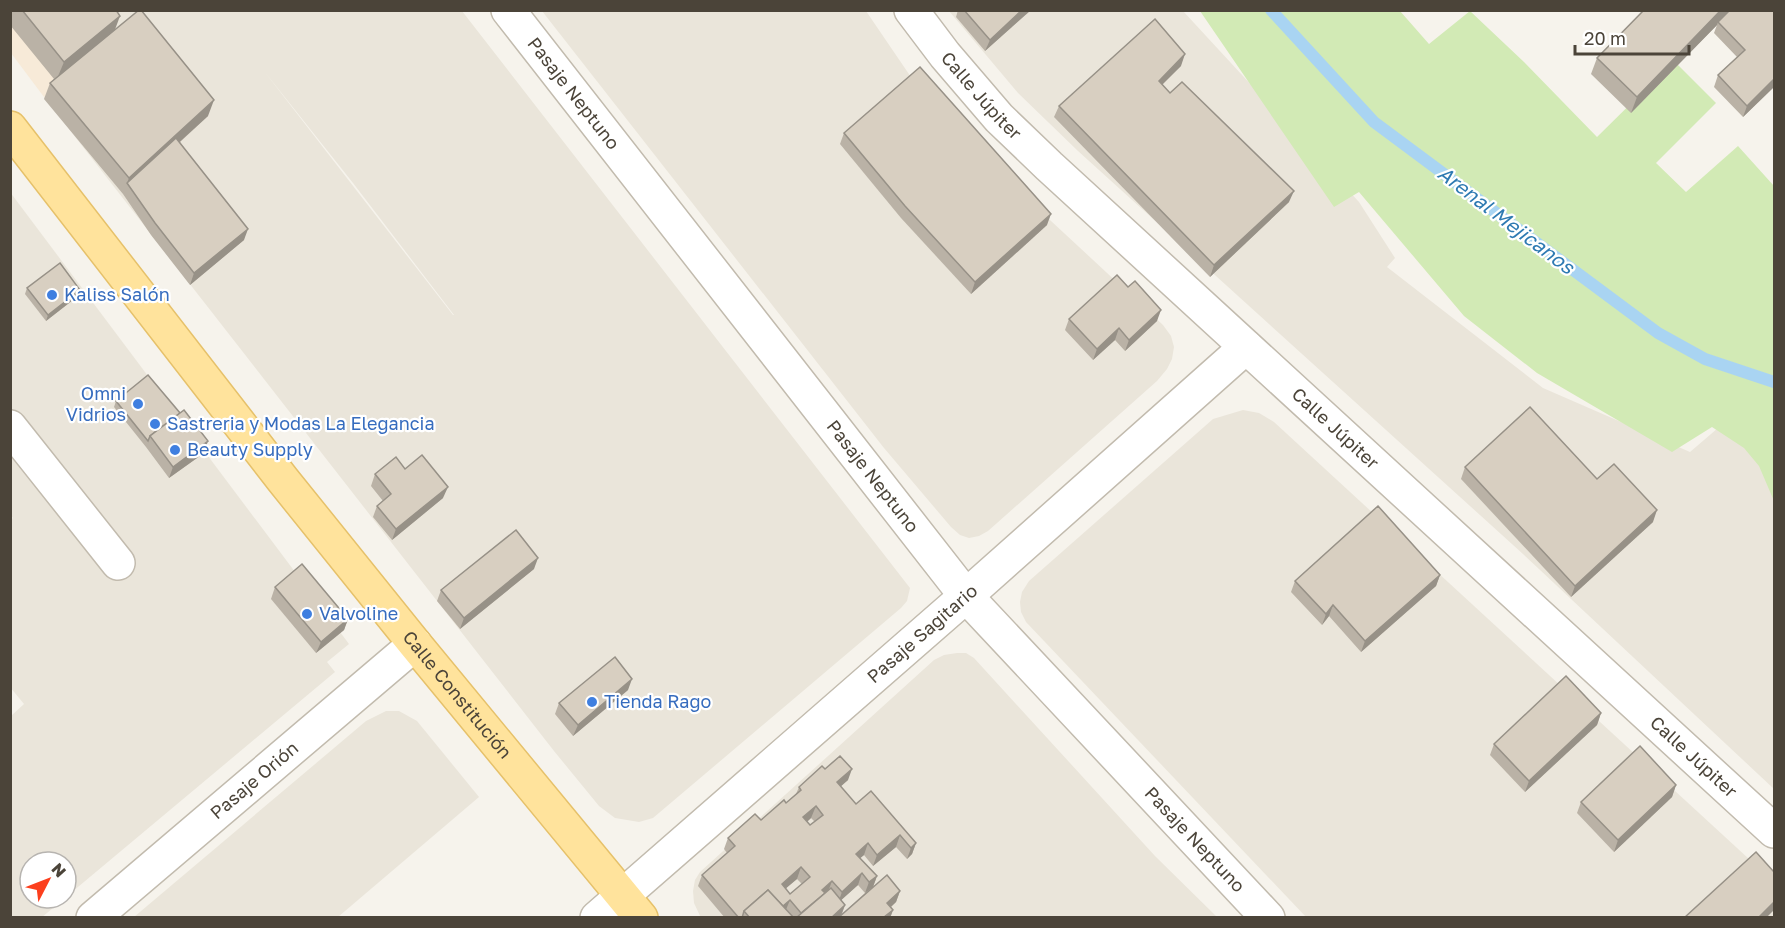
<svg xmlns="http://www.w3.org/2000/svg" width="1785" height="928" font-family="'Golos Text',sans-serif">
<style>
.residential{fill:#eae5da;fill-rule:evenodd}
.commercial{fill:#f7ead8}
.green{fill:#d2eab5}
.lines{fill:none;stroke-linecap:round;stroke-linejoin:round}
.stream{stroke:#a9d4f2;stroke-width:12}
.minor-casing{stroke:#c2bbae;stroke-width:36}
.major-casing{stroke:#e6c16a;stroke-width:36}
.minor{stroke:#fff;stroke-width:33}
.major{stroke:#ffe39c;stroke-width:33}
.wall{fill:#bab2a6;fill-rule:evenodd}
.shaded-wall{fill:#979187}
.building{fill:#d8cfc1;stroke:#979187;stroke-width:1.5;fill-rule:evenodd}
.shop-dot{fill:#3f7fe0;stroke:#fff;stroke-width:2}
.labels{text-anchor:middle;stroke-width:4.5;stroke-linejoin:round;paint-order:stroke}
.street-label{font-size:18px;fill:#4b4439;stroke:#fff}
.shop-label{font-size:18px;fill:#366cbe;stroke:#fff;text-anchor:start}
.water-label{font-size:20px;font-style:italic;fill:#2e7ab2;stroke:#fff}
</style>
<rect width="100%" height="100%" fill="#f6f3ec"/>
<g class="residential">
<path d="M102,11h360l448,577 -3,13 -6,7 -248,210 -14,4 -24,-4 -16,-12 -45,-55 -510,-654 77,-64zM264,71l89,112 101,132h-1z"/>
<path d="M542,11h324l49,72 64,71 184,171 8,11 3,11 -2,12 -5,10 -10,12 -169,150 -9,5 -10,2 -9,-3 -9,-8 -67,-79z"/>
<path d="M949,11h234l176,191 36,56 -8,9 156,121 147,64 35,-30 49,45v322l-251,-235 -445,-403 -60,-58z"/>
<path d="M10,192l339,452 -22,18 8,10 -269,225v-35h-36v36h35l-24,20 -31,-1 1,-201 13,-12 -14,-17v-167l3,-2 -3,-3z"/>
<path d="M1243,410l16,3 15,9 500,460v35h-468l-280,-295 -5,-10 -1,-10 2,-10 7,-11 184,-162z"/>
<path d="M957,653h9l8,5 181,198 62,61 -516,1 -7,-15 -1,-12 2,-11 5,-8 234,-212 10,-5z"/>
<path d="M386,711h13l18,10 62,76 -141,120h-204l232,-196z"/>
</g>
<path class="commercial" d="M11,11h91l19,23 -77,63 -33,-44z"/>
<path class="green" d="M1200,11h200l29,33 41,-33 54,51 73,75 77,-76 42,42 -60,60 30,29 52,-46 36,40v315l-15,-35 -15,-18 -32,-21 -40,25 -135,-79 -73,-57 -105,-124 -25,15z"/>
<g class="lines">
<path class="stream" d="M1271,10l103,112 284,211 47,26 69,23"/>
<g class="minor-casing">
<g id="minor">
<path id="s1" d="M508,10l458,586 302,322"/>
<path id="s2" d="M911,10l34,45 54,63 50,48 725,665"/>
<path d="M10,427l108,136"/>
<path id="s3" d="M93,918l322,-274"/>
<path id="s4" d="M597,918l369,-322 280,-249"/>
</g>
</g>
<g class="major-casing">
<g id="major">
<path id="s5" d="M10,128l273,352 132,164 226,274"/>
</g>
</g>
<use href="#minor" class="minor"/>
<use href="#major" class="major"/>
</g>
<g class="wall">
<path d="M10,10h106l-1,20 93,86 -28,26 64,98 -54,45 -39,-50 -28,-41 -79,-95 6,-16 4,-4 -44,-54z"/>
<path d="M958,10h73l-46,41 -29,-34z"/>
<path d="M1644,10h130v77l-31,30 -29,-30 4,-12 19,-18 -23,-24 3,-8 -86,88 -40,-39 6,-16z"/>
<path d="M1181,66l-19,18 8,9 119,109 -79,75 -156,-160 5,-11z"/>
<path d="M844,133l203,92 -76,69 -70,-76 -61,-74z"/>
<path d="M27,288l51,8 -32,25 -21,-27z"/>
<path d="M1069,319l88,2 -32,30 -10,-11 -22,20 -28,-30z"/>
<path d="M116,401l88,52 -35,25 -23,-31 -32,-40z"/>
<path d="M1465,467l132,12 56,43 -82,75 -110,-118z"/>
<path d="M405,469l38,29 -51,42 -19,-23 4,-11 6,-5 -12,-15 4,-12z"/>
<path d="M534,569l-74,60 -23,-28 4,-11z"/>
<path d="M1440,575l-4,11 -75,66 -32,-36 -7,9 -31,-33 4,-11z"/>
<path d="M275,587l73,32 -4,11 -28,23 -45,-54z"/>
<path d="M628,690l-55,46 -18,-22 4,-11z"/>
<path d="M1601,713l-4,12 -72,67 -35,-37 4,-11z"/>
<path d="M825,769l23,11 -8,7 16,17 60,39 -4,11 -5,5 -11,-12 -23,19 -9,-11 -4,3 17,18 -4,11 27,4 -4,11 -5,5 2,3 -3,8h-165l-27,-32 4,-11 25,-22 -3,-4 4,-11 33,-18 25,-17 10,-9 3,-7zM811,818l4,4 -5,3 -3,-3zM797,879l5,5 -12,10 -4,-6zM858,885l7,8 -23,21 3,-9 -4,-5z"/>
<path d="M1676,785l-4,12 -58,55 -37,-39 4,-11z"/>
</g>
<g class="shaded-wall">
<path d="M1022,10h9l-46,41 5,-11z"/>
<path d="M1721,10h10l-13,12 -1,3 -86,88 6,-16z"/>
<path d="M120,16l-7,19 -57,46 8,-19z"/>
<path d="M1185,54l-4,12 -26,26 4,-11z"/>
<path d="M1774,79v8l-31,30 4,-11z"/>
<path d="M214,100l-6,16 -78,71 -3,-4 2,-5z"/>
<path d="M1294,191l-5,11 -79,75 4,-12z"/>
<path d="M1051,214l-4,11 -76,69 4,-12z"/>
<path d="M248,229l-4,11 -54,45 4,-12z"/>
<path d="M80,290l-2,6 -32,25 2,-6z"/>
<path d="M1161,310l-4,11 -32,30 4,-11z"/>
<path d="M1119,328l-4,12 -22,20 4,-11z"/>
<path d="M208,441l-4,12 -35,25 4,-11z"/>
<path d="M448,487l-5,11 -51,42 4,-11z"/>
<path d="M1657,510l-4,12 -82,75 4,-11z"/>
<path d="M538,558l-4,11 -74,60 4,-11z"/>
<path d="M1440,575l-4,11 -75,66 4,-11z"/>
<path d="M1333,605l-4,11 -7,9 4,-11z"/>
<path d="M348,619l-4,11 -28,23 5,-11z"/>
<path d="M632,679l-4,11 -55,46 5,-11z"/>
<path d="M1601,713l-4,12 -72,67 4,-11z"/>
<path d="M852,769l-4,11 -16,14 5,-12z"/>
<path d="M1676,785l-4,12 -58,55 4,-12z"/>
<path d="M816,806l-5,12 -12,11 4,-12z"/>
<path d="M900,835l-4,12 -23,19 4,-11z"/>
<path d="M868,843l-4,12 -12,10 4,-11z"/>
<path d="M916,843l-4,11 -5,5 4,-11z"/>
<path d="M801,867l-4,12 -19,16 4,-11z"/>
<path d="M862,873l-4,12 -20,18 4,-11z"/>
<path d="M877,876l-4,11 -8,6 4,-11z"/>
<path d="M832,881l-4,11 -10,10 4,-12z"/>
<path d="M900,891l-4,11 -13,12 4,-11z"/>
<path d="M790,900l-5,12 -8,-1z"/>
<path d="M1774,902v8l-8,8h-8z"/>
<path d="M845,905l-5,13h-9z"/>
<path d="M893,910l-3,8h-6z"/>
</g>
<g class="building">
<path d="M22,10h94l4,6 -56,46z"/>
<path d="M139,10h2l73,90 -85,78 -79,-95z"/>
<path d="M964,10h58l-32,30z"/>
<path d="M1644,10h77l-84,87 -40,-39z"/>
<path d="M1730,10h44v69l-27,27 -29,-31 27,-25 -27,-28z"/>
<path d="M1155,19l30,35 -26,27 11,12 12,-11 112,109 -80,74 -155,-159z"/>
<path d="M920,67l131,147 -76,68 -70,-76 -61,-73z"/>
<path d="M176,138l72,91 -54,44 -39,-50 -28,-40z"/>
<path d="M60,263l20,27 -32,25 -21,-27z"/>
<path d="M1117,275l11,12 7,-6 26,29 -32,30 -10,-12 -22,21 -28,-30z"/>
<path d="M148,375l32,38 -30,23 -2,5 -32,-40z"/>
<path d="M1530,407l67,72 17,-15 43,46 -82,76 -110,-119z"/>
<path d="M184,410l24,31 -35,26 -23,-31z"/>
<path d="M422,455l26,32 -52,42 -19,-23 14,-12 -16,-20 21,-17 9,12z"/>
<path d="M1378,506l62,69 -75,66 -32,-36 -7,9 -31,-33z"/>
<path d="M516,530l22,28 -74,60 -23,-28z"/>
<path d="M302,564l46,55 -27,23 -46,-55z"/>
<path d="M615,657l17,22 -54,46 -19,-22z"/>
<path d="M1566,676l35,37 -72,68 -35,-37z"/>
<path d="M1640,746l36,39 -58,55 -37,-38z"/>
<path d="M840,756l12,13 -15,13 19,22 15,-13 45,52 -5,5 -11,-13 -23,20 -9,-12 -12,11 21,22 -8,6 -7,-9 -20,19 -10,-11 -10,9 3,3 -24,20 -11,-13 -7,6 -15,-16 -24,21 -2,7h-3l-37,-43 33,-29 -7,-8 27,-24 6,6 23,-20 2,3 15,-13 -2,-3 23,-21 3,3zM816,806l7,9 -13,10 -7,-8zM801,867l9,10 -20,17 -8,-10z"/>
<path d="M1756,852l18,20v30l-16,16h-74z"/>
<path d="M887,875l13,16 -13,12 6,7 -9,7 1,1h-47z"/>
<path d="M831,888l14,17 -14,13h-35z"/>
<path d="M768,890l26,28h-44l-6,-7z"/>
</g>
<g class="shop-dot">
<circle cx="52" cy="295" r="6"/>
<circle cx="138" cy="404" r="6"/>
<circle cx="155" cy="424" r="6"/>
<circle cx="175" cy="450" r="6"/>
<circle cx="307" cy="614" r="6"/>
<circle cx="592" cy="702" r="6"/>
</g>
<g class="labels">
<g class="street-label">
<text dy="6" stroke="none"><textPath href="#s1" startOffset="106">Pasaje Neptuno</textPath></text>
<text dy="6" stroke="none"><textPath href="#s2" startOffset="111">Calle Júpiter</textPath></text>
<text dy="6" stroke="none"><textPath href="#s2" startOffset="597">Calle Júpiter</textPath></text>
<text dy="6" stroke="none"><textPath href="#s1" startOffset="592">Pasaje Neptuno</textPath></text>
<text dy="6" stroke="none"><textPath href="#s4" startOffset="432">Pasaje Sagitario</textPath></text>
<text dy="6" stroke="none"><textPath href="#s5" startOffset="722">Calle Constitución</textPath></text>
<text dy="6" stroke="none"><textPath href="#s2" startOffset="1083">Calle Júpiter</textPath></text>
<text dy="6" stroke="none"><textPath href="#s3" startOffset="212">Pasaje Orión</textPath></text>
<text dy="6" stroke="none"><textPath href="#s1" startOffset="1078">Pasaje Neptuno</textPath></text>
</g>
<g class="shop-label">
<text x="64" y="301">Kaliss Salón</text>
<text x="126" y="400" text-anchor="end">Omni<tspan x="126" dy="21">Vidrios</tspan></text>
<text x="167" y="430">Sastreria y Modas La Elegancia</text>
<text x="187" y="456">Beauty Supply</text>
<text x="319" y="620">Valvoline</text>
<text x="604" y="708">Tienda Rago</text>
</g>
<g class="water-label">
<text transform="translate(1506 220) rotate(37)" y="7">Arenal Mejicanos</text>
</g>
</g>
<rect width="1785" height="928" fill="none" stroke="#4b4439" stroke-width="24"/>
<g transform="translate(48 880) rotate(48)"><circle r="28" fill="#ffffff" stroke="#b7b4b0" stroke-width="1.5"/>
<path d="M0-4.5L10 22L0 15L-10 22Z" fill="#fc3f1d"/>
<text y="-9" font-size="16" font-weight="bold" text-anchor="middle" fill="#4b4439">N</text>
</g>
<path d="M1575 45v9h114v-9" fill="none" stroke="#4b4439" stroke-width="3"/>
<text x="1584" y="45" font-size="18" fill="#4b4439" stroke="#ffffff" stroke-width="4.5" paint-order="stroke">20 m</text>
</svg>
